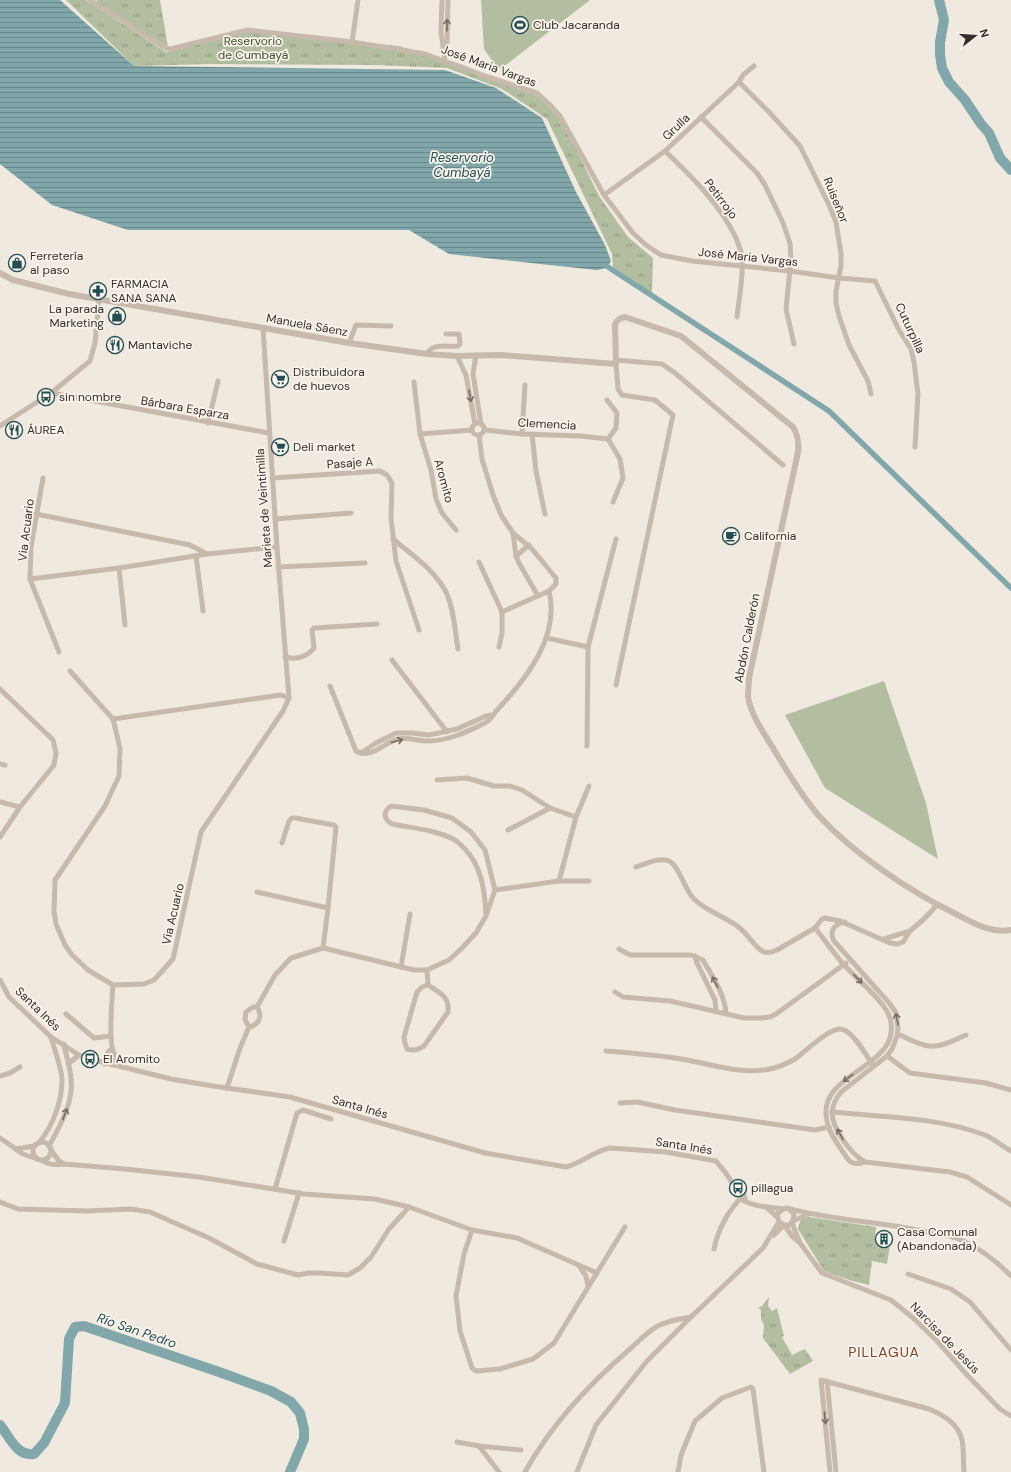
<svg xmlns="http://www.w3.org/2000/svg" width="1011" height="1472" font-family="'DM Sans',sans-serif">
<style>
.park{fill:url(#park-tufts)}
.garden{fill:#b3bea0}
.water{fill:url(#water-rules)}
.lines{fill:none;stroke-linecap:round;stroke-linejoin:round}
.canal{stroke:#81a7aa;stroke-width:5.5}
.river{stroke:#81a7aa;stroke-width:10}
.minor{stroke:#c7b9ac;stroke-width:5}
.tertiary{stroke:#c7b9ac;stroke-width:6}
.oneway{stroke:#776d64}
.labels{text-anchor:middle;stroke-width:3.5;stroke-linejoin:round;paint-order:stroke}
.poi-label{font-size:12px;fill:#362e2a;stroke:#f8f3eb;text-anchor:start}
.park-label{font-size:12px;fill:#445231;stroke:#f8f3eb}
.street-label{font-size:12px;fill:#362e2a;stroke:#f8f3eb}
.water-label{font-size:13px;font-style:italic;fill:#244e53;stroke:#f8f3eb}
.quarter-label{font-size:14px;letter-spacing:1px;fill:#7c422c;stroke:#f8f3eb}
</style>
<defs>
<pattern id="park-tufts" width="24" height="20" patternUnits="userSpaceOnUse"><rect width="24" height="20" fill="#b3bea0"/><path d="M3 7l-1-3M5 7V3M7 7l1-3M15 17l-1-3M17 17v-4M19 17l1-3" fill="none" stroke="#929b83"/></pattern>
<pattern id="water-rules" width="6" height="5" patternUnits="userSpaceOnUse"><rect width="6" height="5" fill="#81a7aa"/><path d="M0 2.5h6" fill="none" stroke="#6a888b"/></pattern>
</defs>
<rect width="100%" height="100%" fill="#f0e9df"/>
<g class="park">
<path d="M66,0h20l80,52 83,-20 150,14 64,19 74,31 24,22 38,78 29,41 25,21 -1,35 -39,-26 -1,-13 -65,-135 -45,-30 -55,-21 -71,-3 -165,-1 -77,2z"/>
<path d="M97,0h63l8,47 -72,-44z"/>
<path d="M809,1217l67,10 -1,16 15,2 -3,19 -15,-3 -3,24 -20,-5 -25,-9 -26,-42 3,-10z"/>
<path d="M769,1297l-1,9 4,5 5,-3 7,28 -2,1 10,18 13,-6 8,12 -23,13 -27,-36 1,-13 -3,-6v-9l-3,-2 4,-2z"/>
</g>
<g class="garden">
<path d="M481,0h109l-88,68 -6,-2 -12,-17z"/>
<path d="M884,681l42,122 12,56 -113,-71 -40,-73z"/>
</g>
<path class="water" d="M0,0h60l74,66 311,4 51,18 46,30 34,74 29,53 6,16c-4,8 -7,8 -15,9l-147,-16 -40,-24h-281l-76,-25 -52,-41z"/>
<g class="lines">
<path class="canal" d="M608,267l221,144 182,177"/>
<g class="river">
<path d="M939,0l5,20 -4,22v13l2,13 7,14 16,18 16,24 8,9 11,25 11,12"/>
<path d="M0,1425c10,12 16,31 34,29l10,-11 21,-40 4,-64 6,-12 9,-1 138,47 49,18 20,11 9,11 4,16v10l-14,33"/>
</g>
<g class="minor">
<path d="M90,0l75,48 5,1 78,-19 104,12 73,12 63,23 49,16 12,11 11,12 44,79 29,38 13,12 15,10 31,6 98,10 49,7 36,3 24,49 12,19 3,13 4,32 -3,53"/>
<path d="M442,0l-1,32 4,29"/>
<path d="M352,42l6,-42"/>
<path d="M444,49l3,-7 1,-42"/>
<path d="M739,82l30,30 31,34 29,59 7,17 5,32v12l-5,25v12l3,13 10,29 19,36 3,13"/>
<path d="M701,117l56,56 8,12 18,38 7,20 1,16 -5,50 8,35"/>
<path d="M665,151c27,26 55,53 71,87 2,6 5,12 6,18 2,19 -3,41 -5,61"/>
<path d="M604,195l61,-44 74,-69 4,-7 11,-9"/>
<path d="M263,328l14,219 12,151"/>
<path d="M349,343l7,-18 35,1"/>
<path d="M427,354c4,-11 21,-7 31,-8l2,-2 -1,-10h-13"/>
<path d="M476,355l-3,19 8,50"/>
<path d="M457,356l9,19 9,49"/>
<path d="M616,360l46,4 13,9 108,92"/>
<path d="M616,364l2,25 4,6 33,5 18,15 -57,270"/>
<path d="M414,382l6,52 11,36 5,29 6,14 14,17"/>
<path d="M51,393l218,40"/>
<path d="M607,400l10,13 -1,15 -8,11 12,20 3,19 -10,24"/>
<circle cx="478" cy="429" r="6"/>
<path d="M208,423l10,-42"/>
<path d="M0,426l51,-33 39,-32 5,-18 4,-43"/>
<path d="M485,430l37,4 58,2 28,3"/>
<path d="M420,434l52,-4"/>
<path d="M522,434l3,-49"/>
<path d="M532,434l4,37 9,43"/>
<path d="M43,478l-12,69 -1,32 29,73"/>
<path d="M272,478l108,-7 7,4 5,8 -1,35 5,43 23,69"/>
<path d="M36,514l154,31 17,9"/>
<path d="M275,519l76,-6"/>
<path d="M513,533l3,23 3,7 19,33"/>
<path d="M393,539c19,16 41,30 53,53 8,17 9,39 12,57"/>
<path d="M196,556l7,55"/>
<path d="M516,556l13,-11"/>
<path d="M479,562l23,50 47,-21"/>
<path d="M278,567l87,-4"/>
<path d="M119,568l6,57"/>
<path d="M30,579l89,-11 88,-14 70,-7"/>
<path d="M547,638l41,9 28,-108"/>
<path d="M499,647l3,-14v-21"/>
<path d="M285,657c11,3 22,0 29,-9l-2,-18 2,-2 63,-4"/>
<path d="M392,660l55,72"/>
<path d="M70,671l43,48 7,29 -1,28 -14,30 -50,74 -1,31 2,13 9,21 7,10 16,15 25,15 31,-1 10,-4 19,-21 28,-127 82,-121 6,-13"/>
<path d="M330,686l26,65c15,9 28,-9 42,-12 10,-2 20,2 30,2 9,0 22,-3 30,-6 6,-2 26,-11 30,-14 4,-4 7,-9 10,-12 29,-31 62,-73 51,-118l7,-7v-6l-24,-29 -19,-16 -12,-18 -8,-20 -11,-36 -3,-24"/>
<path d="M0,689l53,51 3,13 -2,12 -34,42 -20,30"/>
<path d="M113,719l168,-24 8,3"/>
<path d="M587,746l1,-99"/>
<path d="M361,753l15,-10 20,-10h16l17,2 28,-6 29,-13 6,-1"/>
<path d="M0,764l5,1"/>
<path d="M437,780l30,-2 27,8h16l12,4 28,18 26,9"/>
<path d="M0,802l20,5"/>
<path d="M508,830l42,-22"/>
<path d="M282,843l7,-22 3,-3h3l39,7 2,2 -8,81 -5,40"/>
<path d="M636,867c10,-3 22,-10 33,-6 10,4 16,30 25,38 13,13 33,18 47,30 7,6 14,18 21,22 5,3 10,1 15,-1l38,-22 7,-9 3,-1 15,3 50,22 7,1 6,-2 7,-11 15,-13 12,-13"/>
<path d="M559,881l17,-64 13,-31"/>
<path d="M495,890l64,-9h30"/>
<path d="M257,892l71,16"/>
<path d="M845,922c-11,2 -16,9 -11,19l56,63 6,9 2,15 -1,8 -5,13 -5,7 -46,36c-5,6 -8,12 -9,20 0,17 19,42 33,50l85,10 17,5 44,28"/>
<path d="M815,928c10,12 19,26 30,38 11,12 41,37 45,52 14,51 -75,53 -63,103 2,13 13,26 20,37 5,7 10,6 18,4"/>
<path d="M884,939l26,-8"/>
<path d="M619,949l11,6h61l12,5c9,16 22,34 23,54"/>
<path d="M695,956l2,7 18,37 1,11"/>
<path d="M401,967l9,-53"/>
<path d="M427,970l1,15"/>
<path d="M0,980l9,17 42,40 28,18 11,4 81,20 42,7 77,11 195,56 81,14c16,-4 28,-16 44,-19l56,4 50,9c5,6 11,13 15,20 3,7 3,11 9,17 11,9 29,9 43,11"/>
<path d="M428,985c11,7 22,12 20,27l-24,34c-6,4 -10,5 -17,3l-2,-6 -1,-6 13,-45 5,-5z"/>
<path d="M615,992l8,5 47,4 74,17h17l9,-1 6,-3 70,-51"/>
<path d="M257,1007l18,-32 16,-17 32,-10 91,22h13l22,-10 13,-12 14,-15 10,-17 9,-26 -10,-40 -14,-18 -19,-14 -28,-8 -33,-4c-9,6 -7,13 1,18 21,4 44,6 63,16 3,2 6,5 9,8 18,18 21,44 22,68"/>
<path d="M66,1014l28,24 17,-2"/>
<path d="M249,1027l-4,-7 1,-8 7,-5h4"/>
<path d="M249,1027c10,-2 14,-11 8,-20"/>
<path d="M898,1034c32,15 34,17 68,1"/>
<path d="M606,1051c27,2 54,4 81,9 28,5 55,15 83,9 9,-2 18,-6 25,-10 11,-8 33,-30 45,-30 12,0 26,26 32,35"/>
<path d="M887,1056l23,17 76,10 25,7"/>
<path d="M68,1064l11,-9"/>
<path d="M105,1064l3,-12 4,-3"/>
<path d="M112,1065l2,-12c-6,-10 -2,-54 -1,-68"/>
<path d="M0,1076l10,-3 10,-6"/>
<path d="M227,1088l13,-40 9,-21"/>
<path d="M620,1103l17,-1 38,8 140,20 14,-3"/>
<path d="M832,1112c50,5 106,5 153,23 9,4 17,11 26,16"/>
<path d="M0,1138l23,16 14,5"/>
<circle cx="42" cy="1151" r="9"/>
<path d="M39,1143c14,-18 23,-41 23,-63 0,-11 -8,-32 -11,-43"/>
<path d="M49,1146c11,-20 25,-44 22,-68 -1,-11 -5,-23 -7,-34"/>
<path d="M15,1149l20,-3"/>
<path d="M51,1150l7,10 6,4"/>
<path d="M43,1161c7,4 12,4 21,3l61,5 74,8 105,17 71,5 34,8 63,23 45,8 80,35"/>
<path d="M732,1183l4,1 9,14"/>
<path d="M275,1189l22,-76 6,-3 28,9"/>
<path d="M0,1202l18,7 69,2 44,-2 19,3 59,26 48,26 41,11 10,-2h12l28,2 12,-7 11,-11 18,-28 20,-22"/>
<path d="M766,1207l11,10"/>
<path d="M790,1209c47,12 95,13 142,24 8,1 16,2 24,5 19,7 41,23 55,38"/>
<path d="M793,1221l16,-7"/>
<path d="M792,1223l8,20 22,30 69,27 21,17 24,23 32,36 32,33 11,7"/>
<path d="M785,1226l7,10 7,6"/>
<path d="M472,1230l-8,24 -8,42 4,35 12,37 4,3 24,-2 33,-10 21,-16 71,-116"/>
<path d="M774,1235l10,-10h5l4,-4 1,-7 -6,-6 -5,1 -6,5 2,8 5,3"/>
<path d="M284,1241l15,-48"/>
<path d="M714,1249c4,-20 15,-40 30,-54"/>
<path d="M579,1266l7,10 2,10"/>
<path d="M908,1274l43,15 19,13 41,48"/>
<path d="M827,1381l9,91"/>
<path d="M457,1442l22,4 42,4"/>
<path d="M479,1446l20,26"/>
<path d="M525,1472c26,-47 64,-88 105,-123 8,-7 16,-16 26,-22 10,-6 23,-8 35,-10"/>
<path d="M577,1472l19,-47 51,-64 44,-44 72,-69 16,-26"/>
<path d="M678,1472l3,-17 14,-34 27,-23 29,-11 2,2 11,83"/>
<path d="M830,1472l-9,-92 108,29c14,6 29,14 33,31 2,9 1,21 2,31"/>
</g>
<path class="tertiary" d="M0,273l13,7 56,14 280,49 78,11 30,2 44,-1 115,9 -1,-40c3,-5 5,-6 10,-7l56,19 112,91c5,8 6,16 5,25l-49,226c0,6 -1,12 -1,18 2,18 16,37 25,52 13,22 29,48 46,68 34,37 90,75 135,97 18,9 36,21 57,17"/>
</g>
<defs><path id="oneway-shaft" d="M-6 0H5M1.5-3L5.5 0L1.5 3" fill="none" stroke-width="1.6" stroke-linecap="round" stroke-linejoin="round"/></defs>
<g class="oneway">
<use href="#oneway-shaft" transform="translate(447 25) rotate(-89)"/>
<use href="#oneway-shaft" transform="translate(470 396) rotate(80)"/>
<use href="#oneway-shaft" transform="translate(397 741) rotate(-15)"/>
<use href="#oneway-shaft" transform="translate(858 979) rotate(47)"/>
<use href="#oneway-shaft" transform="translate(715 982) rotate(-117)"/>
<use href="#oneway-shaft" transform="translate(897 1019) rotate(-101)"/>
<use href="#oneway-shaft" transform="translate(848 1078) rotate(143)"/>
<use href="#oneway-shaft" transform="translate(65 1114) rotate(-69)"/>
<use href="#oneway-shaft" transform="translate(840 1134) rotate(-119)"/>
<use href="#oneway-shaft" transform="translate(825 1418) rotate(84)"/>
</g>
<defs>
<g id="stadium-ring" transform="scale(0.9)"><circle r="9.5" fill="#f8f3eb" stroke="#244e53" stroke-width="1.5"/><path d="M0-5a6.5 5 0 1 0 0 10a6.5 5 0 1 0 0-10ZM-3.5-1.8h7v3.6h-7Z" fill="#244e53"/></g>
<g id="shop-ring" transform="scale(0.9)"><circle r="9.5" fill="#f8f3eb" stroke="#244e53" stroke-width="1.5"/><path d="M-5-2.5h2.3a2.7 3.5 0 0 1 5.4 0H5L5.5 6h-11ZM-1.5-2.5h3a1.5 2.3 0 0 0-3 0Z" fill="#244e53"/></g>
<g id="pharmacy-ring" transform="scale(0.9)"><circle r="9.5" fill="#f8f3eb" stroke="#244e53" stroke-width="1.5"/><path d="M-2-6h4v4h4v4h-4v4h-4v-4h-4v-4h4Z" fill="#244e53"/></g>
<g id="restaurant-ring" transform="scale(0.9)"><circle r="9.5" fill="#f8f3eb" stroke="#244e53" stroke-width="1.5"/><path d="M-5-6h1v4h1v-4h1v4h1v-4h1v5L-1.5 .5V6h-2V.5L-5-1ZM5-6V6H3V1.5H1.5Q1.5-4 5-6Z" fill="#244e53"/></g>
<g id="supermarket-ring" transform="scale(0.9)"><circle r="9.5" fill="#f8f3eb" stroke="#244e53" stroke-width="1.5"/><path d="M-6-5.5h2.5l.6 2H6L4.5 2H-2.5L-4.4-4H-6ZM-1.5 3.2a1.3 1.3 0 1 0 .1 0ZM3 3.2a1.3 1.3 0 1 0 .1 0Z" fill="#244e53"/></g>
<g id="bus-ring" transform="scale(0.9)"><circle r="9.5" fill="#f8f3eb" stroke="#244e53" stroke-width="1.5"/><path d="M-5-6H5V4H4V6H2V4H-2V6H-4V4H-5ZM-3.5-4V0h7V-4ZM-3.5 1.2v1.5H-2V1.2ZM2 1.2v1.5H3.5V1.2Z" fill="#244e53"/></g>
<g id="cafe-ring" transform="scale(0.9)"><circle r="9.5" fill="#f8f3eb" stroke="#244e53" stroke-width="1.5"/><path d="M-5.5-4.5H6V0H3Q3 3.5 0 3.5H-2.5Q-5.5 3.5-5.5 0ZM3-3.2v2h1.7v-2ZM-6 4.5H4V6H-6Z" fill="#244e53"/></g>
<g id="building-ring" transform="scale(0.9)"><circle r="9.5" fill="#f8f3eb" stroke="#244e53" stroke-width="1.5"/><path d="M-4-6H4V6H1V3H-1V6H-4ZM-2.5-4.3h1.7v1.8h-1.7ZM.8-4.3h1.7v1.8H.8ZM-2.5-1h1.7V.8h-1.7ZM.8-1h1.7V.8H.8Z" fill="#244e53"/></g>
</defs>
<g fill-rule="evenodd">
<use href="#stadium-ring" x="520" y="25"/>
<use href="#shop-ring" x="17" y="263"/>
<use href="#pharmacy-ring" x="98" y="291"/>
<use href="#shop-ring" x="117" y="316"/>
<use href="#restaurant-ring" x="115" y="345"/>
<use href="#supermarket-ring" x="280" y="379"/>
<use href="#bus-ring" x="46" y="397"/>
<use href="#restaurant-ring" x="14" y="430"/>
<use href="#supermarket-ring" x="280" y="447"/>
<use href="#cafe-ring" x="731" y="536"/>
<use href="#bus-ring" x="90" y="1059"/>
<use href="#bus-ring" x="738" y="1188"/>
<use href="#building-ring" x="884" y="1239"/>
</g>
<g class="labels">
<g class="poi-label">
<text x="533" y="29">Club Jacaranda</text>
<text x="30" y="260">Ferretería<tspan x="30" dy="14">al paso</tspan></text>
<text x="111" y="288">FARMACIA<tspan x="111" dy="14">SANA SANA</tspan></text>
<text x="104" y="313" text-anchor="end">La parada<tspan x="104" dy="14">Marketing</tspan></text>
<text x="128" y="349">Mantaviche</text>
<text x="293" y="376">Distribuidora<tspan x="293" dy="14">de huevos</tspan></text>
<text x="59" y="401">sin nombre</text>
<text x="27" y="434">ÁUREA</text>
<text x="293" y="451">Deli market</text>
<text x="744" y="540">California</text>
<text x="103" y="1063">El Aromito</text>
<text x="751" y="1192">pillagua</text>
<text x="897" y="1236">Casa Comunal<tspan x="897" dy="14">(Abandonada)</tspan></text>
</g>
<g class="park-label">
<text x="253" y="45">Reservorio<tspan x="253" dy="14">de Cumbayá</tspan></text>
</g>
<g class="street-label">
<text transform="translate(489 66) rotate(20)" y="4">José Maria Vargas</text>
<text transform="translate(676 127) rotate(-43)" y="4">Grulla</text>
<text transform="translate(721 199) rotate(53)" y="4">Petirrojo</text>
<text transform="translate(836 200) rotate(68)" y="4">Ruiseñor</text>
<text transform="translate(748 257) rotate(6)" y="4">José Maria Vargas</text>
<text transform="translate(307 325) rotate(10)" y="4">Manuela Sáenz</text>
<text transform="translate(910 328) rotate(65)" y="4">Cuturpilla</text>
<text transform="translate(185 408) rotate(10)" y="4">Bárbara Esparza</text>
<text transform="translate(547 424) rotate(3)" y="4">Clemencia</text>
<text transform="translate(350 463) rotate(-4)" y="4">Pasaje A</text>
<text transform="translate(444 481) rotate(75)" y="4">Aromito</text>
<text transform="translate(264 508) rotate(-94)" y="4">Marieta de Veintimilla</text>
<text transform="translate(26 530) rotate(-83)" y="4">Via Acuario</text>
<text transform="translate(747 638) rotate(-79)" y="4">Abdón Calderón</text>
<text transform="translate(173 914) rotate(-77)" y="4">Via Acuario</text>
<text transform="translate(38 1009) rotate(44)" y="4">Santa Inés</text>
<text transform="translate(360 1107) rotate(16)" y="4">Santa Inés</text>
<text transform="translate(684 1146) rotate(9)" y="4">Santa Inés</text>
<text transform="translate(945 1338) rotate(46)" y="4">Narcisa de Jesús</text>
</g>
<g class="water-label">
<text x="462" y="162">Reservorio<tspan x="462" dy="15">Cumbayá</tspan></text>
<text transform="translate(137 1330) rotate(19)" y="5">Río San Pedro</text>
</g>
<g class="quarter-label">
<text x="884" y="1357">PILLAGUA</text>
</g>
</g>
<g transform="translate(975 36) rotate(73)" stroke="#f8f3eb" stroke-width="3" paint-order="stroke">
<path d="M0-3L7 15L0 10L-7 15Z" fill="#362e2a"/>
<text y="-6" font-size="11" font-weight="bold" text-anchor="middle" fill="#362e2a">N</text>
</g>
</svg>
